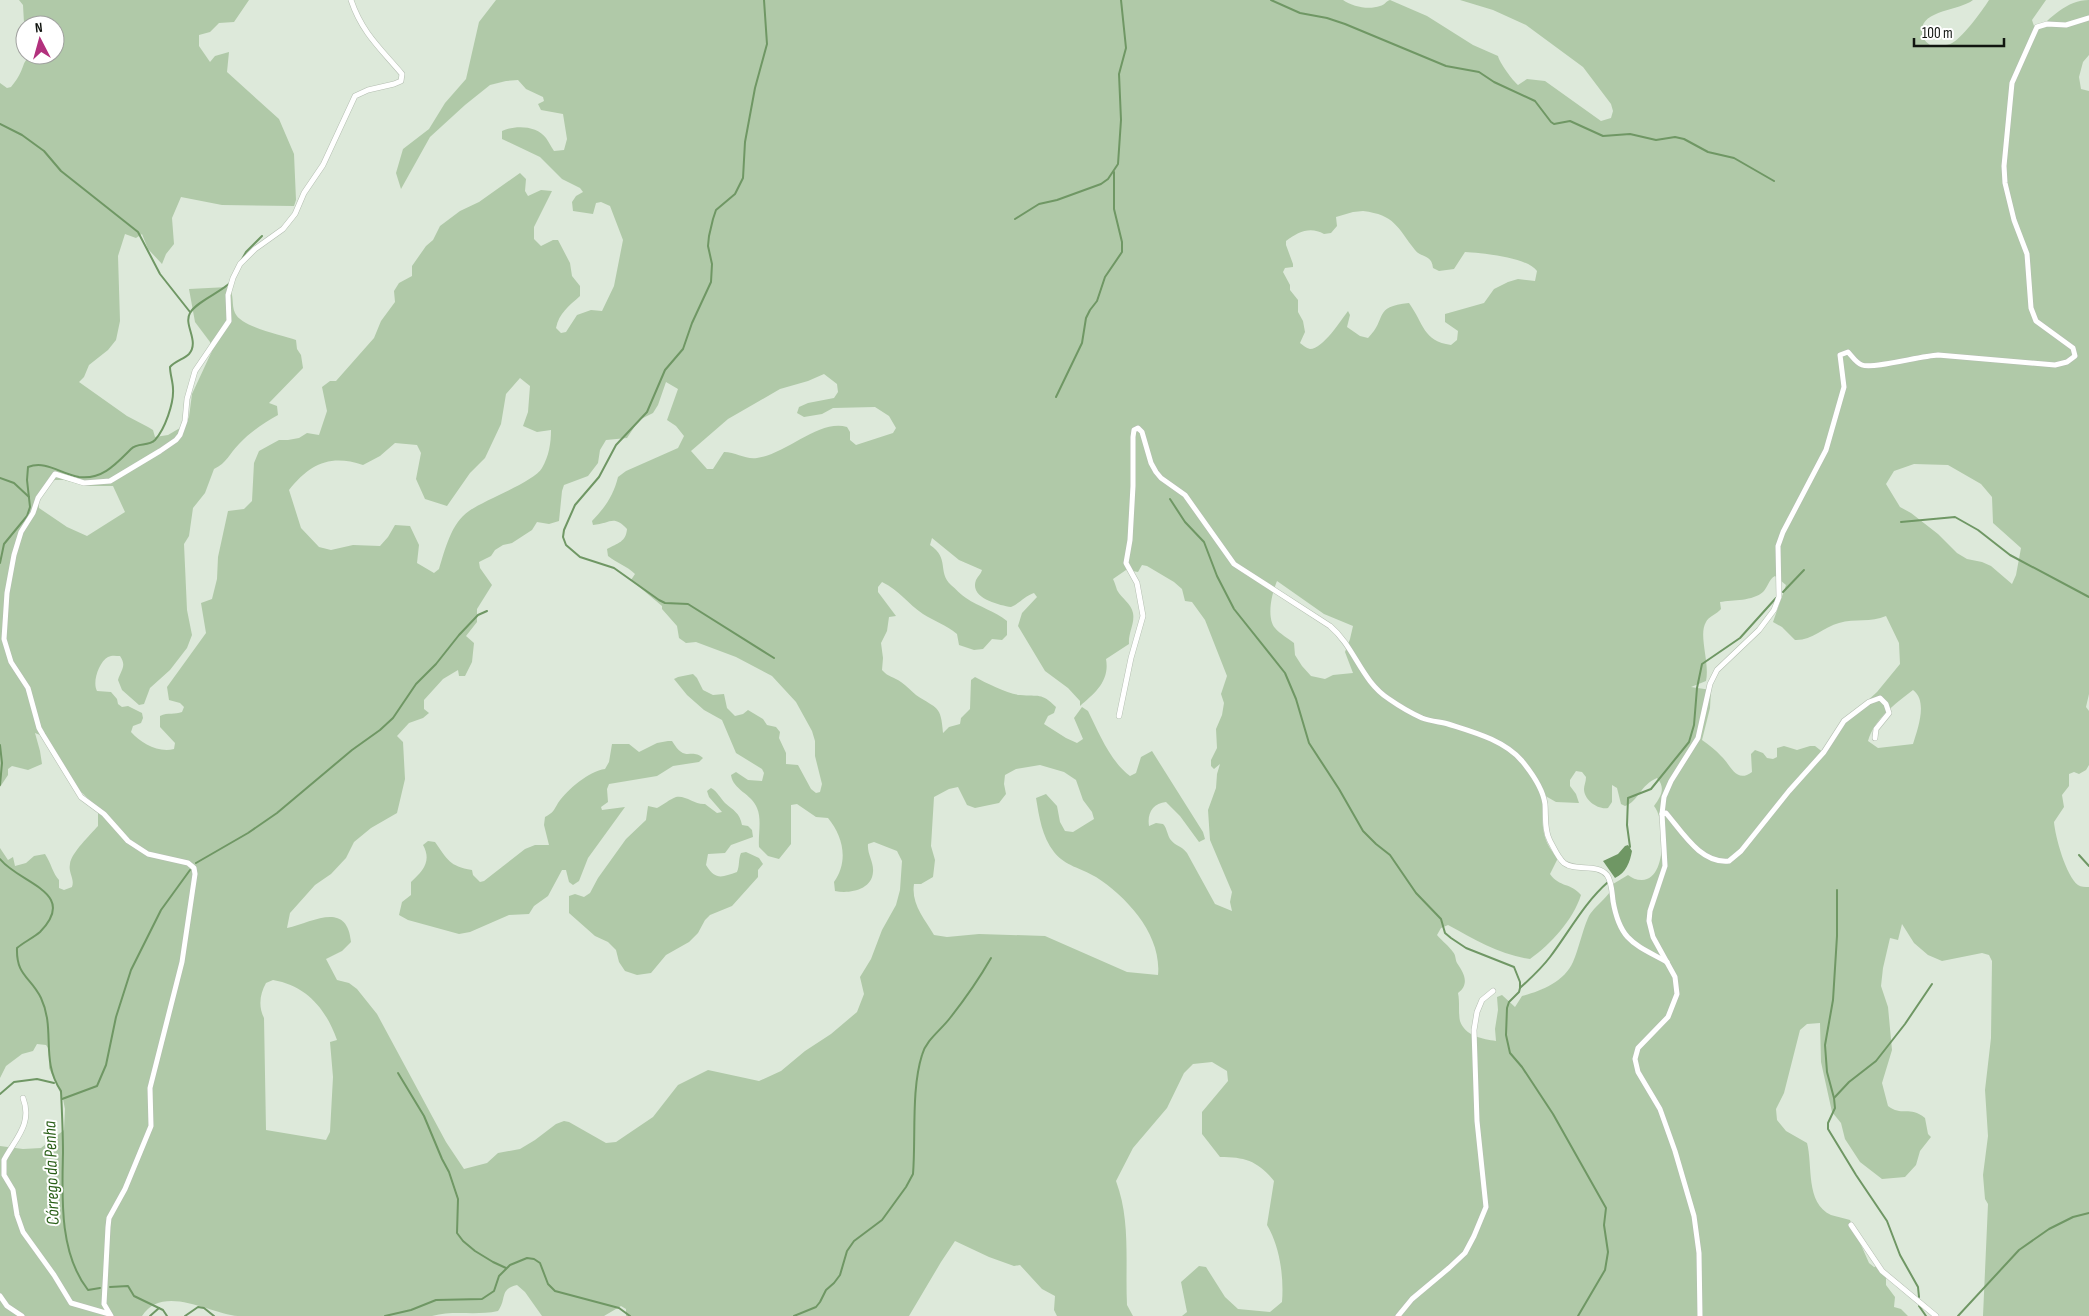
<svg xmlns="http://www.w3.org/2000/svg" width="2089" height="1316" font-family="'Sofia Sans Condensed',sans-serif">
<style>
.green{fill:#b0c9a8;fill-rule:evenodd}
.water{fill:#6f9764}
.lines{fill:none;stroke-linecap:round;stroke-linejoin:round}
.stream{stroke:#6f9764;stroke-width:2}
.minor-casing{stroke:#b4beb1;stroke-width:6}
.minor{stroke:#fff;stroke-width:5}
.labels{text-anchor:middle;stroke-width:4;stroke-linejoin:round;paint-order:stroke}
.water-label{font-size:18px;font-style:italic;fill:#2a5f18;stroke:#fff}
</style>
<rect width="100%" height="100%" fill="#dde9da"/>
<g class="green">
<path d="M19,0h230l-15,22 -15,1 -9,9 -11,3v11l11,16 5,-6 14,-4 -2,20 52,47 15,35 2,46 -2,6 -72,-1 -41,-8 -9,21 2,26 -8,10 -4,10 -14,-15 -6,-15 -6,4 -11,-4 -7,22 2,65 -4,19 -8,10 -19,15 -5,12 -5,5 48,34 21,11 5,3 2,7 13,-2 17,-10 4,-8 3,-23 20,-43 -2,-9 -15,-20 -6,-33 39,-2c7,7 3,18 7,26 6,14 47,22 61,27l1,9 4,6 2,13 -34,35 8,3 1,9c-14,8 -28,17 -39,29 -10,10 -12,19 -25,25l-9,24 -12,15 -4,28 -5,8 3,66 5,25 -5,13 -17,22 -20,18 -6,16 -5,1 -17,-15 -4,-10c3,-10 9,-14 2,-24 -4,0 -8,-1 -12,1 -9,5 -16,25 -11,34l14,1 6,7 1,5 4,3 6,-1 14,7 1,5 -2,5 -8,3 -2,6c10,11 27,21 43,17l1,-6 -15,-16v-11c8,-4 15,-1 22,-4l2,-5 -4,-4 -11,-3 -2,-13 39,-54 -5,-30 11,-4 5,-20 1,-22 10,-46 16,-2 8,-8 2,-38 5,-12 20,-11h9l11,-2 8,-5 12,2 8,-24 -5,-24 8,-6h6l38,-43 7,-17 14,-19 -1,-11 5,-8 13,-7v-10l14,-20 7,-6 7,-14 20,-15 19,-9 41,-29 6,6 -1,12 3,5 13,-6 11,1 -18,36v12l7,7 12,-6h5l12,23 2,13 8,10v10c-11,10 -21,17 -24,32l5,5 5,-1 11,-17 14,-5 11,1 12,-25 9,-46 -13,-34 -9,-4 -5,1 -3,11 -20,-3 -1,-9 4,-6 7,-4 -3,-4 -18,-9 -22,-22 -38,-18v-8c12,-6 35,-6 44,7 3,4 5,9 8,13l10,-1 3,-11 -4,-25 -22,-4 -3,-6 6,-3 -1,-4 -17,-8 -8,-9 -12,1 -16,4 -25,20 -35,32 -29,52 -5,-16 7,-24 26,-20 16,-26 21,-24 13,-57 17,-22h847c10,7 26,10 37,6 5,-1 6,-5 10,-6l37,16 46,29 25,11c1,6 15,25 20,29l9,-6 18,2 56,40 10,-3 2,-7 -2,-7 -28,-37 -57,-42 -33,-15 -33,-10h513c-14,11 -53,10 -51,32 0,6 3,9 8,13 6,1 14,1 20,-1 11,-4 32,-33 39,-44h57l-14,20 4,12c14,-14 31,-32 53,-32v55l-6,7 -4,15 2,12 8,2v603l-3,13 3,4v54l-3,5 -7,4 -5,-2 -5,2v12l-7,9 2,12 -10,15c1,14 12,54 24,63 3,2 7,2 11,2v429h-106l5,-112 -3,-5 -2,-24 5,-39 -3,-46 6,-52 1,-77 -3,-6 -7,-2 -40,8 -14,-6 -14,-12 -12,-19 -4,16 -8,-2 -7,30 -2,18 7,21 4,43 -10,33 6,23c15,11 21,-1 37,12l3,16 3,3 -11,14 -4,14 -11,12 -23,2 -22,-17 -15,-23 -4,-16 -9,-11 -11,-50 -1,-39 -13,1 -7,6 -16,63 -8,16 1,11 9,11 21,12c6,22 -2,60 24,72 6,2 13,3 19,5l19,43 5,4 5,-1 7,9v10l9,12 -1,10 7,2 7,7h-726l5,-4 -6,-30 18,-16 7,1 19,30 13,12 32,3 12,-10c2,-25 -2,-55 -15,-77l7,-44c-16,-20 -29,-24 -54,-24l-18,-23v-22l26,-31 -1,-10 -15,-9 -19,2 -9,9 -17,35 -34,40 -17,33c15,40 9,82 11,124l6,11h-76l-3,-6 1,-14 -13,-7 -22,-24 -6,1 -25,-9 -34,-16 -14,21 -32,54h-283v-7l-5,-3 -17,10h-62l-17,-24 -8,-7c-18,4 -10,14 -19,26 -23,5 -44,-1 -66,5h-194c-27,-2 -75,-33 -96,0h-142v-170l23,3 18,-1 23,-18 1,-21 -2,-10 -14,-31 1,-17 -4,-6 -9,-1 -4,7 -11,3 -16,12 -6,12v-230l8,12 5,-3 2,9 11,-3 8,-7 11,-2c6,9 8,20 14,26v8l5,2 8,-3c3,-8 -4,-14 -2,-23 1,-11 21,-30 28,-38v-18l-22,-21 -36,-52 -5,-2 5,18 2,13 -14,6 -16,-4 -4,3v6l-8,12v14v-718l7,5 4,-1c22,-25 1,-32 44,-32v-30h-29l-2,-2 -1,-18zM1363,211c32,4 34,16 52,39 6,8 17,4 18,18l6,3 15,-2 11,-17c17,1 62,5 72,19l-2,10 -17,-2 -10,3 -14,7 -10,14 -39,11v8l13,9 -1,9 -6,5c-28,-4 -27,-21 -42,-42 -37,4 -21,15 -41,35l-8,-2 -13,-9 3,-12 -2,-4c-7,9 -25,38 -38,38 -4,-1 -7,-4 -10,-6l5,-11 -2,-11 -5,-9v-12l-8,-10v-5l-7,-13 2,-4 8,-1v-3l-7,-19v-4c12,-9 24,-15 38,-7l7,-1 6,-7 -1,-9 17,-5zM824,374l13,10 1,8 -4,6 -26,5 -9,4 -2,6 7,4 18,-3 11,-6 42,-1 14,9 7,12 -3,5 -37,12 -6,-5v-8l-3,-5c-28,-8 -60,27 -90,31 -11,2 -21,-6 -33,-6l-11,17h-6l-16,-18 37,-32 52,-30 28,-8zM520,378l10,8 -2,26 -5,14 14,6 14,-2c0,13 -2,26 -9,38 -8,14 -58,32 -73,43 -18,12 -24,39 -30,58l-5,4 -17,-10 2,-18 -9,-19 -15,-1 -7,12 -8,9 -27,-1 -22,5 -12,-3 -18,-19 -12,-38c21,-26 41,-36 74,-25l17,-9 15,-13 22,2 4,8 -5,26 9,20 22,7 23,-33 15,-15 16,-34 5,-30zM666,382l12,7 -11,31 9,6 8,10 -6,12 -52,23 -8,6c-4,17 -13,31 -26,44l1,4c17,-1 20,-11 34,4 -1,13 -9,14 -20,20l1,7c9,7 19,10 27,18l-4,6 31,26v3l15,17 2,12 7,5 10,-1 40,15 36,19 24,26 16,29 3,10v15l7,28 -2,8 -4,1 -5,-4 -13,-24 -12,-1v-11l-7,-15 1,-6 -4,-5 -9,-2 -4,-6 -15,-9 -5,4 -8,2 -8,-8 -3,-14 -11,1 -10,-5 -6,-12 -4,-4 -15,3 -4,2 13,16 17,15 18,10 14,33 26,16 2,4 -2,8 -14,-1 -12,-8 -5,3c2,15 21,19 26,33 5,11 1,27 2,39l9,9 11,3 12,-15v-39l6,-1 19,13 12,1c15,18 21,43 6,64l1,9c14,3 37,-1 38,-19 1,-10 -6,-18 -5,-28l6,-2 23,9 5,10 -2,29 -4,15 -14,25 -11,29 -11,18 4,17 -7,18 -26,22 -26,17 -24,20 -22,10 -51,-11 -30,15 -25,32 -37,25 -10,1 -37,-21 -5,-1 -8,3 -21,16 -15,9 -22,4 -11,10 -23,6 -18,-27 -69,-128 -20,-25 -8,-6 -12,-3 -11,-21 16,-8 9,-9c-4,-42 -38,-20 -64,-14l3,-15 25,-28 16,-11 15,-16 8,-16 17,-14 26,-15 8,-34 -2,-37 -6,-6 12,-13 14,-5 6,-5 -5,-4v-9l19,-21 15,-9 1,6h6l7,-14 2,-19 -8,-7 11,-14v-13l15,-24 -12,-17 -1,-6 12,-6 4,-6 8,-5 9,-2 20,-13 5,-8 12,2 10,-3 3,-30 2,-6 24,-9 10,-13 2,-13 6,-10 21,-2 12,-18 14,-7 5,-8zM1914,464l34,1 33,19 11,13 1,26 28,25 -5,27 -4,9 -21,-18 -9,-4 -15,-3 -10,-6 -19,-19 -27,-21 -11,-6 -14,-23 8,-13zM55,480h9l22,6h27l12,26 -38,24 -20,-9 -28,-19 -1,-8 10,-16zM932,538l27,22 23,10c-1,4 -4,6 -6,10 -7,18 23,25 35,27 9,-4 14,-11 23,-14l3,4 -15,16 -4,13 27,45 23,17 12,13v5c15,-13 30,-25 26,-47l23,-15c-1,-11 6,-20 4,-31 -2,-10 -11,-14 -16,-23 -1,-3 -2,-7 -4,-11l13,-9 12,2 4,-7 5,1 27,16 8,7 3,12 7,1 13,18 22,56 -6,18 3,9 -2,12 -6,14 1,19 -6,12v6l3,3 6,-5 -3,10 -1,14 -8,22 2,30 22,52 -2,10 2,9 -17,-7 -28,-51c-5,-7 -12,-7 -17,-14 -3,-5 -3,-11 -7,-15l-7,-1 -7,3c-2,-13 4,-23 17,-24l14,14 19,26 6,-3 -2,-7 -51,-81 -11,6 -5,16 -6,3c-20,-15 -31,-43 -42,-65l-6,-4 -8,11 9,21 -6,4 -11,-5 -22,-14 4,-8 6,-3 2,-6c-15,-15 -17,-10 -36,-12 -12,-1 -34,-12 -45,-18l-4,3 -1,29 -9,9 -1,6 -11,3 -6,6c-2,-28 -6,-24 -27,-38 -5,-4 -9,-9 -15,-13 -7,-5 -13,-5 -19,-12l1,-12 -2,-15 6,-12 2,-14 7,-1 -18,-24v-5l4,-5c17,8 26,22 41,32 11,7 23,11 34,20l2,11 15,5 9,-1 9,-10 10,1 5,-5v-14c-12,-10 -28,-14 -41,-23 -5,-3 -10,-9 -15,-13 -14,-13 -1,-27 -21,-40zM1775,576l11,9 -13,37 9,5 13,13c16,1 29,-13 44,-17 16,-5 32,0 47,-7l13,27 1,21 -23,28 -35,32 -18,29 -9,-7h-5l-13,4 -13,-4 -7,2v9l-4,2 -6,-1 -4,-5 -8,-3 -4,4 1,18c-16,12 -21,-7 -31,-16 -5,-6 -12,-11 -19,-16l8,-32 1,-18 -20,-3 15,-6c4,-19 -8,-46 0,-59 2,-5 11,-8 15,-13l-1,-7c13,-2 33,-1 43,-10 5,-5 6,-13 12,-16zM1277,581l47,33 29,12 -3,13 -5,13 8,21 -20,2 -8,4 -14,-3 -9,-10 -7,-11 -1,-12c-6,-5 -14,-9 -19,-15 -9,-11 -3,-35 2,-47zM1913,690c15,11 5,38 0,54l-35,4 -10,-7c7,-23 26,-36 45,-51zM1040,765l24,7 12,8 7,20 9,12 2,7 -21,13 -8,-1 -5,-9 -3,-16 -11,-12 -10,4c3,18 6,39 18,54 11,14 27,16 42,25 31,20 66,58 62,98l-31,-3 -82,-36 -66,-2 -32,3 -13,-2c-10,-17 -23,-31 -20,-51h7l12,-7 2,-17 -4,-14 3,-49 15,-8 9,-2 9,18 8,3 24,-5 7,-9 -2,-10 1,-9 11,-6zM1576,771l6,1 4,5c0,5 -2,8 -2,12 0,11 14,21 24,19l4,-6v-17l5,3 4,16 4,2c14,-5 15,-21 32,-28 9,10 4,18 -3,28 11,12 14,74 -12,74 -6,0 -10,-2 -14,-5l-15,9c-2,13 -19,21 -25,34 -6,14 -9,30 -15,44 -9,20 -32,29 -51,34l-7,11 -13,-12 -5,2 1,13 -3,19 1,12c-13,-2 -31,-5 -36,-20 -2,-9 0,-19 -2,-28 12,-9 6,-20 -1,-30 -2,-4 -1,-8 -4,-11 -4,-6 -11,-11 -16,-17l4,-7 7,-3c26,14 52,30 82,34 21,-15 43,-39 51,-64 -11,-13 -21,-7 -31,-21l8,-16c-19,-19 -15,-38 -16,-64l14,8 23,1 -3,-9 -6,-8v-6zM273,980c34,6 53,29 64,60l-7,2 3,35 -3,55 -4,8 -60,-10 -2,-112c-6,-12 -4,-24 2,-35z"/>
<path d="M668,741h4c14,23 18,6 31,17l-4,4 -26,4 -16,10 -48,8 -2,5 1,13 -7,5 1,3 23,-3 -37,51 -9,23 -6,4 -4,-3 -3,-12h-4l-14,26 -14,10 -5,8 -20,1 -39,17 -11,2 -51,-14 -9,-5 3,-13 9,-7v-13c12,-11 21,-21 12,-37l5,-4 7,1c13,18 14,24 37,28l1,5 7,7 4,-1 41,-32 10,-4h14l-5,-20 1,-8c8,-4 9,-7 13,-14 10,-14 31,-32 47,-34l4,-7 3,-18h17l10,8 18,-9z"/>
<path d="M711,788c7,4 9,10 14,15 8,7 15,10 17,22l6,1 4,4 1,7 -22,8 -6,8 -17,1 -2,11c10,16 16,12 31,7 3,-7 1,-12 4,-19l5,-1 13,6 4,6 -5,6v7l-26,29 -22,9 -5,5 -7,13 -9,9 -23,13 -15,18 -14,2 -12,-4 -6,-9 -3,-12 -8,-8 -13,-6 -26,-23v-17l6,-2 9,3 6,-4 8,-15 28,-39 20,-19 2,-14 9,2c6,-3 13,-9 19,-11 10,-2 19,8 29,7l12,9 5,-1 -13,-15 -2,-6z"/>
</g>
<path class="water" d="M1628,845l4,6c-2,11 -6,22 -17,27l-12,-17 15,-7 7,-8z"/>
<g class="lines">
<g class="stream">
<path d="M764,0l3,44 -12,44 -10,54 -2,36 -8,16 -19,16 -3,9 -4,17 -1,10 4,18 -1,18 -19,41 -9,26 -18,21 -18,42 -31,33 -17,32 -24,28 -11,25 -1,7 3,8 14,12 34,11 45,32 6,3 23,1 86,54"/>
<path d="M1271,0l29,13 27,5 18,6 101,42 33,6 15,10 41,19 16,21 3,2 16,-3 33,15 27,-2 26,6 19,-3 9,2 24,13 26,6 40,23"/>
<path d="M0,124l22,11 22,16 17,20 77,61 22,42 30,38"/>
<path d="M1015,219l24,-15 18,-4 44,-16 7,-5 10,-15 3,-44 -2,-46 7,-26 -5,-48"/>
<path d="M241,261l5,-9 16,-16"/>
<path d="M1056,397l26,-54 4,-25 4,-8 7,-9 8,-24 17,-25v-10l-8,-33v-37"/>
<path d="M0,478l14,5 15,14"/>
<path d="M1170,499l15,23 19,20 13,34 17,33 51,64 11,26 13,44 30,46 24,42 13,13 14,11 26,38 25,26 4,14 6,5 15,10 48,19 6,15v6"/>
<path d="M1901,522l54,-5 23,13 32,25 79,42"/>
<path d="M0,563l4,-19 23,-28 3,-9 -3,-27 1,-13c18,-7 33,7 51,10 23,3 37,-13 52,-28 7,-7 17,-2 24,-9 10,-11 19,-37 18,-51 0,-7 -3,-15 -3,-22 5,-6 14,-8 19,-13 11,-13 -6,-29 1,-41 6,-11 29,-20 40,-30"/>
<path d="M1783,592l21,-22"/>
<path d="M0,745l2,18 -2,22"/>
<path d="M1630,847l-3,-22 1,-27 23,-9 38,-47 5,-17 3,-37 5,-24 38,-26 36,-40"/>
<path d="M2079,855l10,11"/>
<path d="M0,859c20,25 79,33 40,73 -7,6 -16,10 -23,16 -1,28 14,29 24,50 15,32 -1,62 20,93 1,21 2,42 2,62 -1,44 -4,100 25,137l12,-2"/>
<path d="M196,863l52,-30 29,-20 75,-63 28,-20 13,-12 23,-34 20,-20 23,-29 19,-20 9,-4"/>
<path d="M1837,890v46l-4,64 -8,45 2,27 7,26 1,10 -7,15v6l28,46 31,46 13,34 18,32 1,10"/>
<path d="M398,1073l26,43 18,43 7,13 9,27 -1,34 6,8 12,10 18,11 13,6"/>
<path d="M0,1094l14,-12 23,-3 17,4"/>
<path d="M1834,1098l15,-16 27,-21 29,-37 27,-40"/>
<path d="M62,1099l35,-13 9,-21 10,-48 15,-47 30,-60 29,-40"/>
<path d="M110,1287l18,-1 6,10 29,14 4,6"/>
<path d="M1919,1306l7,10"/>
<path d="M150,1316l9,-8"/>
<path d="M185,1316l13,-9 6,1 10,8"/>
<path d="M385,1316l26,-6 25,-10 46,-1 12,-8 5,-15 11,-11 17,-7 7,1 6,4 8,21 7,7 64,17 11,8"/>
<path d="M794,1316l22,-9 4,-5 6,-12 8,-7 6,-8 7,-24 7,-10 28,-21 24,-33 7,-13c3,-36 -2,-84 9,-119 4,-15 19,-25 28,-37 15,-19 29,-39 41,-60"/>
<path d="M1578,1316l27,-46 3,-18 -4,-27 2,-17 -53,-94 -31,-47 -12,-14 -4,-18 1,-27 2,-6 10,-10 1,-4c11,-10 21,-19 30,-31 19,-25 34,-54 58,-75"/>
<path d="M1958,1316l61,-66 30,-21 24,-12 16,-4"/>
</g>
<g class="minor-casing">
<g id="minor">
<path d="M1119,716l12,-58 12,-42 -6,-33 -11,-20 4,-23 3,-54v-49l1,-7 4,-2 4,4 9,31 5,9 5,6 24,17 49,69 96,62c25,21 31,55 59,73 10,7 22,14 33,19 8,3 18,4 26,6 25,8 56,16 74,37 9,11 21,28 23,43 1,12 -1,26 5,37 4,7 8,17 14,22 12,9 33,0 43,12 5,7 5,18 6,26 7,40 21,43 54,61"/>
<path d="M1662,814l4,-1c17,20 35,51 63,48l12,-10 48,-60 35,-39 20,-31 25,-19 11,-4 6,6 3,9 -13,16 -1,9"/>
<path d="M23,1098c10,26 -8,41 -19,62v15l9,15 4,25 6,17 31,43 17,28 38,11"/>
<path d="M1851,1225l31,46 54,45"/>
<path d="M0,1296l7,10 15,10"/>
<path d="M111,1316l-7,-12 4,-77 1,-9 16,-29 26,-63 -1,-38 32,-126 13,-88 -1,-6 -6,-5 -40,-9 -20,-13 -24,-27 -23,-17 -38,-62 -4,-7 -11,-40 -17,-26 -7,-23 3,-46 7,-38 7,-23 12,-19 5,-15 17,-24 29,9 26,-2 50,-30 16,-11 4,-5 5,-14 2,-22 8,-28 34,-50 -1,-26 5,-17 7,-14 15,-15 28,-20 12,-15 9,-21 19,-28 32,-69 13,-6 26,-6 7,-3 1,-7c-21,-25 -40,-41 -51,-74"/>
<path d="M1398,1316l14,-17 37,-31 16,-15 9,-17 12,-29 -9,-86 -3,-91 3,-18 5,-12 11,-9"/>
<path d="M1700,1316l-1,-63 -5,-37 -19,-65 -15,-42 -22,-37 -3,-13 3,-11 30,-31 9,-23 -2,-17 -22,-40 -4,-16 1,-10 15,-45 -3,-52 2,-17 7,-16 27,-43 12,-54 7,-14 42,-40 15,-20 5,-13 -1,-51 5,-14 43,-82 18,-63 -4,-32 8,-3c4,4 8,11 14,13 12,4 58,-9 76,-10l117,10 12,-3 8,-6 -2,-8 -37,-27 -5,-13 -4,-54 -13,-34 -9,-37 -1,-17 8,-83 25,-56 10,-3 19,1 23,-7"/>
</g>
</g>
<use href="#minor" class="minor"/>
</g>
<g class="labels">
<g class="water-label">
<text transform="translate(51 1173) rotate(-92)" y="6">Córrego da Penha</text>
</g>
</g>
<g transform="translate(40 40) rotate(354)"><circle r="24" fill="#ffffff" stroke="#a0a19f"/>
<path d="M0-4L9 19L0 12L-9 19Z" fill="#b2317d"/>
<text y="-8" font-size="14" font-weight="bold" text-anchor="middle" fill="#111510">N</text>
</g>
<path d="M1914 38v8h90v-8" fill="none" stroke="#111510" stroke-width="2.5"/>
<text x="1922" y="38" font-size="15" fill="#111510" stroke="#ffffff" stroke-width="4" paint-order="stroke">100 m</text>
</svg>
